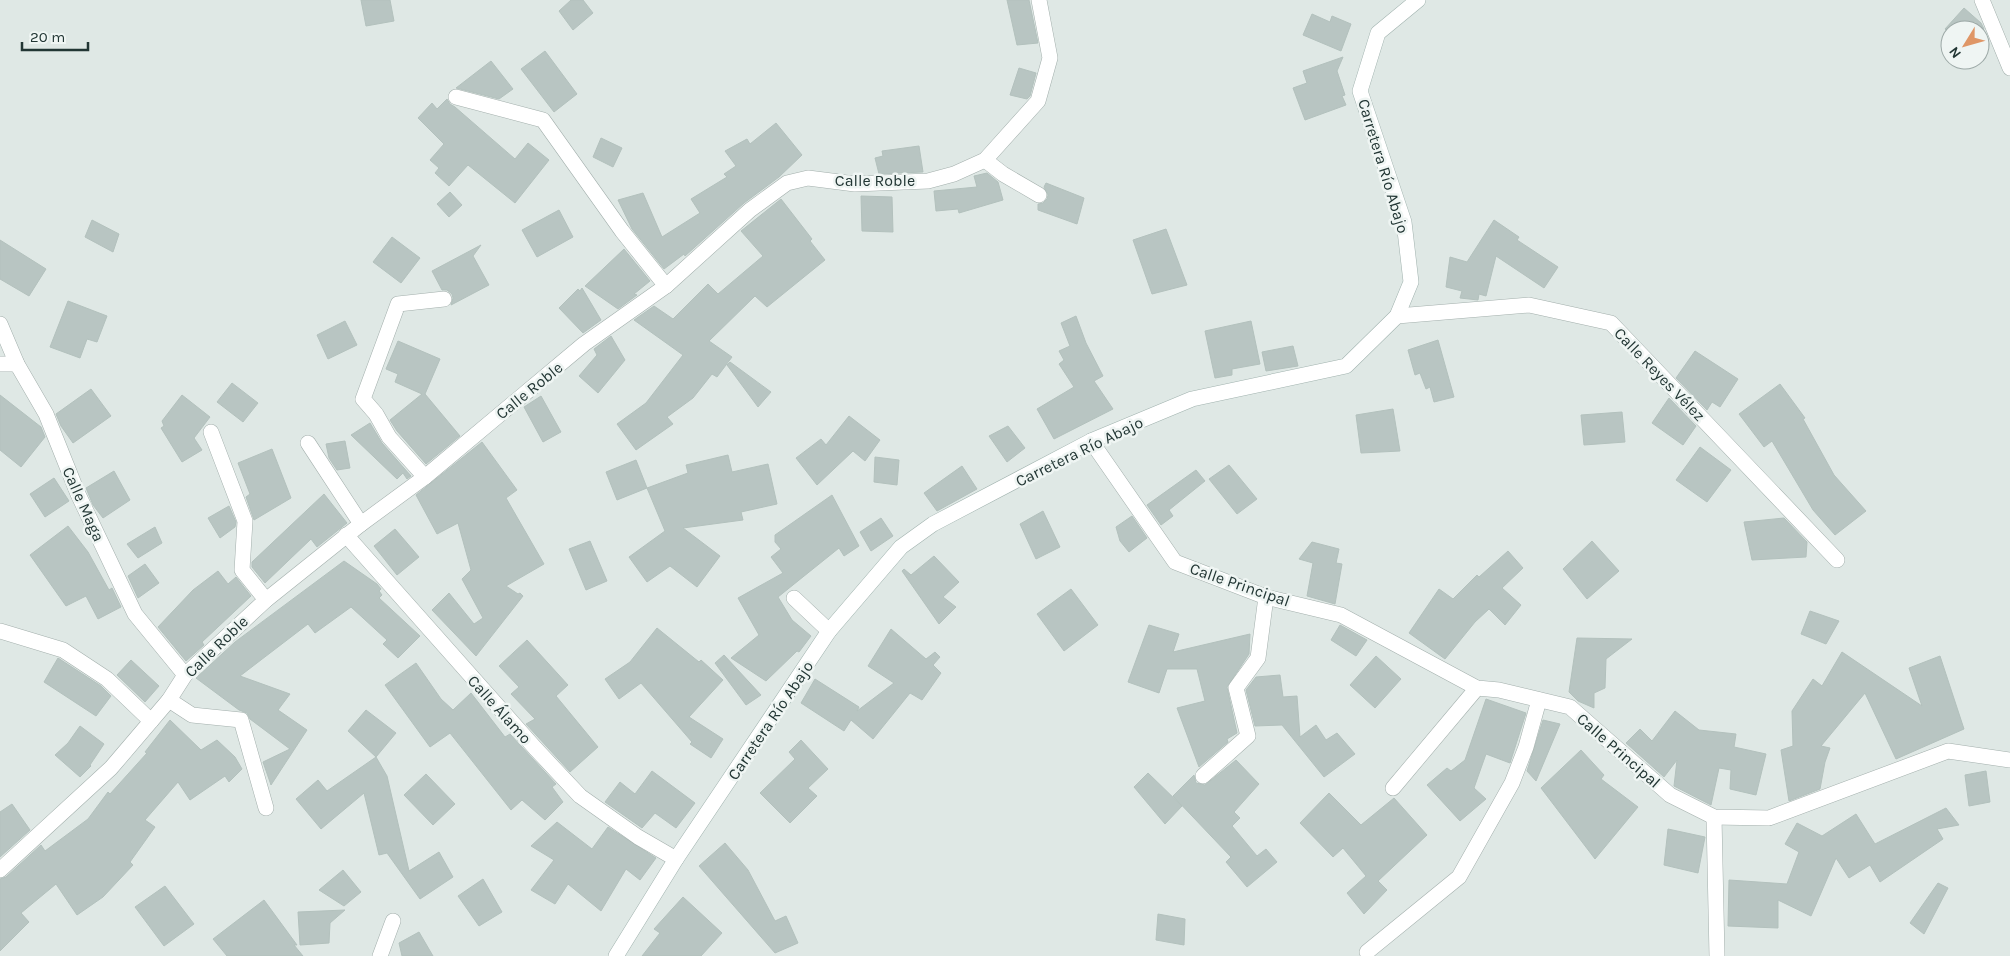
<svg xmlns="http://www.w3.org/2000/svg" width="2010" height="956" font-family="Karla,sans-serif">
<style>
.building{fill:#b8c5c2;stroke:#b3c1bd}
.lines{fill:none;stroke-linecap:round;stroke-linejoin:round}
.street-casing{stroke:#a3afac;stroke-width:16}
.secondary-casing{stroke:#a0b2ae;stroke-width:16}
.street{stroke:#fff;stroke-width:15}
.secondary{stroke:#fff;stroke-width:15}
.labels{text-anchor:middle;stroke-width:5;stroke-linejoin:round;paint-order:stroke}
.street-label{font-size:16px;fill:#223634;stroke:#eff5f3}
</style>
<rect width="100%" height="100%" fill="#dfe8e5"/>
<g class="building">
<path d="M361,0h29l4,21 -28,5z"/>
<path d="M571,0h12l10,13 -20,17 -14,-19z"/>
<path d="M1007,0h22l9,43 -21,2z"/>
<path d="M1964,8l17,15 3,6 -4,3v-2h-30v3l-5,-4z"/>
<path d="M1312,14l18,8 2,-6 19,8 -10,27 -38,-16z"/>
<path d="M545,51l32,43 -23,18 -33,-43z"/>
<path d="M1343,57l-6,14 8,24 -3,1 4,9 -41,15 -12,-32 14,-5 -4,-12z"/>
<path d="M491,61l22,28 -14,10 -43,-11z"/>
<path d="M1019,68l17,5 -6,23 -3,3 -17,-4z"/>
<path d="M447,99l3,5 5,3 60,52 13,-16 21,17 -34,43 -47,-38 -19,21 -14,-13 4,-5 -9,-8 14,-16 -26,-26 14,-15 5,6z"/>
<path d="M776,123l26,32 -23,22 -35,26 -59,53 -1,-2 -20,15 -32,-40 -14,-29 25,-7 19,44 38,-24 -9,-14 36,-22 -3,-3 12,-8 -11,-15 22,-12 3,5z"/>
<path d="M601,138l21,10 -9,19 -20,-10z"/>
<path d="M919,146l4,26 -44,2 -4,-16 8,-2 -1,-5z"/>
<path d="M987,173l11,9 5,18 -44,13 -1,-4 -22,2 -2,-20 43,-4 -3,-11z"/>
<path d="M1046,183l38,15 -7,26 -39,-14v-6l5,-1 4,-4 1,-4 -4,-8z"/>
<path d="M450,192l12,13 -13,12 -12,-13z"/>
<path d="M861,196l31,1 1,35 -31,-1z"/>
<path d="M781,199l31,40 -2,2 15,19 -58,47 -12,-11 -46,45 23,16 -15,20 -5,-3 -19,24 -26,19 6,7 -37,26 -19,-26 29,-21 37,-48 -49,-35 20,-14 19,13 35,-35 10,10 45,-38 -22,-25z"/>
<path d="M559,210l14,27 -36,20 -15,-27z"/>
<path d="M92,220l27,14 -6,18 -28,-15z"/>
<path d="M1494,220l25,17 -2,3 41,27 -14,21 -48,-32 -10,40 -7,-2 -1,6 -18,-2 2,-7 -16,-4 4,-30 17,5z"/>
<path d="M1166,229l21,56 -35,9 -19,-54z"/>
<path d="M392,237l28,21 -19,25 -28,-21z"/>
<path d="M0,240l46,29 -17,27 -29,-17z"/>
<path d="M481,245l-8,11 16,29 -38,20 2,-7 -1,-4 -5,-4h-5l-10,-19z"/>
<path d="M624,249l26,32 -16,13 3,1 -19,14 -33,-23z"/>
<path d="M582,288l19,32 -18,13 -24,-25 19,-19 2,2z"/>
<path d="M68,301l39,15 -10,26 -10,-3 -7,19 -30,-11z"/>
<path d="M1076,316l10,27 17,33 -9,5 19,28 -59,30 -17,-30 37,-22 -15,-23 5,-4 -5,-9 11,-5 -9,-23z"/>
<path d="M345,321l12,24 -29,14 -11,-24z"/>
<path d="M1251,321l9,43 -28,5v6l-17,3 -10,-47z"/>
<path d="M611,336l14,24 -27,33 -19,-17 18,-21 -3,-6z"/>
<path d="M1438,340l16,57 -20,5 -4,-15 -4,2 -6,-16 -5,2 -7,-25z"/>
<path d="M398,341l42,18 -15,35 35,42 -34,28 -29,-33 -7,-11 32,-26 -27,-12 3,-8 -12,-5z"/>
<path d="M1293,346l5,20 -32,5 -4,-19z"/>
<path d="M1695,351l43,28 -18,28 -8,-5 -5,8 -31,-32z"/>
<path d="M730,362l41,30 -13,15 -31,-42z"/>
<path d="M232,383l26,20 -15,19 -26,-20z"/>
<path d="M1780,384l25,34 -2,1 31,56 32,36 -31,24 -22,-25 -41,-69 -8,6 -25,-33z"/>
<path d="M91,389l20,27 -38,27 -12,-17 -5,-12z"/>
<path d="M0,395l41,32 4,10 -24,30 -21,-17z"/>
<path d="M182,395l28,22 -16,21 8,12 -20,12 -21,-34 3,-2 -2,-5z"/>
<path d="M541,396l20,36 -18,10 -19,-35z"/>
<path d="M1669,398l27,28 -13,19 -31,-22z"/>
<path d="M1393,409l7,42 -39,2 -5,-38z"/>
<path d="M1622,412l3,30 -41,3 -3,-30z"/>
<path d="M849,416l31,24 -15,21 -12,-10 -36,34 -21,-27 25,-19 5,6z"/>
<path d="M370,423l12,20 29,33 -4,3 -4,-6 -6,6 -46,-44z"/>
<path d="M1008,426l17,22 -18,14 -18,-26z"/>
<path d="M345,441l5,27 -13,2 -8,-12 -3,-14z"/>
<path d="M482,442l35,48 -11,8 38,66 -38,22 12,8 2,-1 3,3 -47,60 -44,-46 17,-17 25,31 9,-6 -21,-39 9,-9 -13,-47 -21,11 -21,-39z"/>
<path d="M1700,447l31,23 -24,32 -31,-22z"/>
<path d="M272,449l19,49 -37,22 -8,-23 4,-3 -12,-31z"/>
<path d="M728,455l4,17 36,-8 9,40 -36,8 2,8 -60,8 37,28 -23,31 -27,-21 -23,16 -18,-25 36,-26 -18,-43 41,-15 -2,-8z"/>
<path d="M875,457l24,3 -2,25 -23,-3z"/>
<path d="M636,460l11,28 -30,12 -11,-28z"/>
<path d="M1229,465l28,34 -20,15 -28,-35z"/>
<path d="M962,466l15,23 -40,22 -13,-18z"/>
<path d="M1196,470l9,11 -36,29 4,6 -12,9 -14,-20z"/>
<path d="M114,471l16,29 -27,18 -10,-13 -7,-17z"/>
<path d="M54,478l15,23 -24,16 -15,-23z"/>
<path d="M324,494l23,29 -30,24 -6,-8 -46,44 -13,-16v-5z"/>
<path d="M832,495l27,51 -15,10 -5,-8 -61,49 14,23 19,16 -12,16 -2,-1 -31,30 -35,-23 28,-23 -21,-37 45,-25 -12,-16 10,-8 -6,-7v-7z"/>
<path d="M229,506l7,16 -1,5 -15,11 -12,-20z"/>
<path d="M1043,511l17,36 -24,12 -16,-35z"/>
<path d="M1132,516l15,22 -18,14 -9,-11 -4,-14z"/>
<path d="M881,518l12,18 -22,15 -11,-19z"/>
<path d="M1784,518l23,24 -1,15 -54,3 -8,-38z"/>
<path d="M68,526l20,26 21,38 3,-2 9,19 -23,12 -12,-23 -20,10 -36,-51z"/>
<path d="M155,527l7,16 -24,15 -11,-14z"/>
<path d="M395,529l24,28 -22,18 -23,-29z"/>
<path d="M590,541l17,40 -21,9 -17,-41z"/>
<path d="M1592,541l27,30 -32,28 -24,-30z"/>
<path d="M1312,542l27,7 -3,14 6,1 -7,40 -28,-8 6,-33 -14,-4z"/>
<path d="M1508,551l15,17 -21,20 19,17 -16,20 -16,-16 -14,13 -30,37 -36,-26 30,-44 14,10 24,-24 2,2z"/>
<path d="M934,556l25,26 -16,15 13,10 -17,17 -37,-53 2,-2 7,6z"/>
<path d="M344,561l33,23 4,5 -2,2 3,4 -3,3 41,38 -22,22 -15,-14 4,-4 -36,-33 -36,26 -7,-9 -68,52 50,18 -12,16 29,20 -36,55 -8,-23 27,-13 -40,-30 -3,-6 -8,-3 -43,-32 39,-36z"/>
<path d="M145,564l14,19 -21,15 -10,-22z"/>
<path d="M218,571l10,13 8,-7 15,19 -49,46 2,3 -18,16 -28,-34 35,-37z"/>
<path d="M1071,589l27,36 -34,26 -27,-37z"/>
<path d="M1810,611l29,10 -13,23 -25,-10z"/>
<path d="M1149,625l30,9 -6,18 77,-18 -1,20 -22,33 10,46 -10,6 1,3 -29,25 -22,-59 28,-7 -8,-32h-30l-8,24 -31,-11z"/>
<path d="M1340,625l27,15 -11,16 -25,-16z"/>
<path d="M657,628l42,34 2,-2 22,20 -34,37 34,22 -12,19 -21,-14 2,-2 -51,-59 -22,16 -14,-20 25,-17z"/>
<path d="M891,629l35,30 9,-7 5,5 -7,8 8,8 -19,27 -12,-7 -37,46 -22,-19 -7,11 -43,-28 14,-24 44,28 -2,4 37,-28 -26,-17z"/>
<path d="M1577,638l55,1 -26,20 -1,29 -11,5v15l-16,-7 -9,-9z"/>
<path d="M527,640l41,45 -12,11 42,51 -28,25 -44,-48 9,-5 -24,-25 8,-7 -20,-21z"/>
<path d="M1842,652l80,54 -13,-38 31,-12 24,73 -68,30 -31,-66 -44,53 9,2 -5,14 -5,27 -31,12 -8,-51 12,-4 -1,-35 21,-32 9,7z"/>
<path d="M724,655l37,40 -15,10 -31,-42z"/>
<path d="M1376,656l25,23 -26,29 -25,-23z"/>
<path d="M58,658l43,28 10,10 -15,20 -52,-34z"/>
<path d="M131,660l28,26 -14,16 -28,-27z"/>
<path d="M416,663l25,36 12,11 18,-17 34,44 5,-3 46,50 -4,3 11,15 -18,18 -23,-20 -11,10 -61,-77 -20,14 -45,-62z"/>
<path d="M1280,675l3,22 14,-1 3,41 16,-12 10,15 11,-7 18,21 -31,23 -42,-52 -27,1 -9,-36 10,-13z"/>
<path d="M1486,699l40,14 -16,50 -24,-9 -12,34 12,11 -26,22 -33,-36 20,-17 4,3 14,-11z"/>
<path d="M366,710l30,23 -20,24 -28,-26z"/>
<path d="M1675,711l24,19 37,4 -2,13 32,7 -10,41 -26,-6 1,-19 -12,-2 -8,37 -37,-19 3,-26 -13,17 -38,-34 14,-14 12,12z"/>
<path d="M170,720l31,30 16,-10 18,17 7,12 -13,13 -4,-6 -35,24 -12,-18 -33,38 10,7 -25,35 3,3 -30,32 -26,18 -21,-31 -35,29 8,9 -29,29v-72l6,-2 35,-32 4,6 43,-32 20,-27 2,2 37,-41 -2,-1z"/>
<path d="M1543,720l17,4 -24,57 -9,-10z"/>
<path d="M80,726l24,18 -14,21 1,1 -11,11 -25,-22 13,-12z"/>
<path d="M801,740l27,29 -20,19 9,8 -27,27 -30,-30 35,-34 -6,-7z"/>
<path d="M1581,750l23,25 -3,4 37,28 -43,52 -54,-71z"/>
<path d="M376,757l11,19 22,95 30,-19 14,25 -33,22 -33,-46 -8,2 -15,-62 -43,36 -25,-30 22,-19 9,11z"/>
<path d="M1236,760l23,24 -25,28 6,6 -8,8 25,30 9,-7 11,13 -30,25 -21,-25 5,-5 -58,-61 21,-21 2,8 9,2z"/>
<path d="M652,771l43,32 -19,25 -21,-15 -13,15 -37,-26 15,-20 15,12z"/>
<path d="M1986,771l4,31 -21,4 -4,-31z"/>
<path d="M1148,773l34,33 -17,18 -31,-37z"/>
<path d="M426,774l29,30 -22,21 -29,-30z"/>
<path d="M1329,793l32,32 33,-27 33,37 -49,46 9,9 -23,24 -17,-21 19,-17 -23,-28 -10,9 -33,-34z"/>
<path d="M12,804l18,26 -30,27v-45z"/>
<path d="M1946,808l13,17 -22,4 6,10 -63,43 -10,-17 -21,13 -13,-20 -25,58 -33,-16v28l-50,-2 1,-46 58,4 12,-32 -14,-8 12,-21 25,13 34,-22 19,30z"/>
<path d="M557,822l35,27 16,-22 48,31 -16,22 -14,-11 -25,42 -33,-27 -13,20 -24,-14 23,-30 -23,-14z"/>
<path d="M1668,829l37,8 -7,36 -34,-8z"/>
<path d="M725,843l23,27 27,51 11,-5 12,27 -23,10 -76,-87z"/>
<path d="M343,870l18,22 -17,14 -25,-16z"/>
<path d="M483,879l19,33 -23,14 -21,-30z"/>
<path d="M1938,883l10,5 -24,46 -14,-11z"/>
<path d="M165,886l29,38 -30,22 -29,-39z"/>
<path d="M683,897l39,36 -21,23h-59l18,-23 -6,-4z"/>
<path d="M264,900l33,45h-3l9,11h-76l-14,-17z"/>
<path d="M345,910l-15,13 -1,20 -29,2 -2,-33z"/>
<path d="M1158,914l27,5 -1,26 -28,-5z"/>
<path d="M419,932l14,24h-31l-3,-13z"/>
</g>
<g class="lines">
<g class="street-casing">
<g id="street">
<path d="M1982,0l28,68"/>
<path d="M456,97l87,23 79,111 44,55"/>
<path d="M985,160l18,14 36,21"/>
<path d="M1397,316l132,-11 82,18 226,237"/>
<path d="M0,324l17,40 29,50 32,80 57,120 50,61"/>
<path d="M0,364h17"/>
<path d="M211,432l34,89 -3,49 24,30"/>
<path d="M1091,441l84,121 91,35 75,18 136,73 22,2 71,17 100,88 44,22 55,1 179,-67 62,9"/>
<path d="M308,443l53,81"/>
<path d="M425,477l-36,-40 -13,-23 -13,-15 35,-95 46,-5"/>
<path d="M346,535l189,213 45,48 58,41 38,22"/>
<path d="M794,598l35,33"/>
<path d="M0,631l63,19 44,29 44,42"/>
<path d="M169,700l23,15 49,5 25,88"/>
<path d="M1203,776l45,-40 -12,-48 22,-30 8,-61"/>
<path d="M1393,788l84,-100"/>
<path d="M1714,817l3,139"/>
<path d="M0,870l111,-102 58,-68 16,-25 81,-75 95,-76 64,-47 159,-133 82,-58 84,-76 37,-27 21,-5 47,6 73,-3 26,-7 31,-14 53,-59 12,-43 -11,-58"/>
<path d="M1367,952l92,-75 53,-94 14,-36 13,-47"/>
<path d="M380,956l13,-35"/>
</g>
</g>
<g class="secondary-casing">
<path id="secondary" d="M616,956l60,-97 153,-228 72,-84 32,-23 158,-83 101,-42 154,-33 51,-50 14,-34 -7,-60 -44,-131 18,-58 40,-33"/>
</g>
<use href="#street" class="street"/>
<use href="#secondary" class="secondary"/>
</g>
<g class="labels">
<g class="street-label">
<text transform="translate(1384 166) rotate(73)" y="6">Carretera Río Abajo</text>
<text x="875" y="186">Calle Roble</text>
<text transform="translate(1660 374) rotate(46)" y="6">Calle Reyes Vélez</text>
<text transform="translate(529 390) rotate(-39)" y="6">Calle Roble</text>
<text transform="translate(1079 451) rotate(-26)" y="6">Carretera Río Abajo</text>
<text transform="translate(84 504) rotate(66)" y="6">Calle Maga</text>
<text transform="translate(1240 584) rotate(19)" y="6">Calle Principal</text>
<text transform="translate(216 646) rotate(-44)" y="6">Calle Roble</text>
<text transform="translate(500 709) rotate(48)" y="6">Calle Álamo</text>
<text transform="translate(770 720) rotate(-56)" y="6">Carretera Río Abajo</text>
<text transform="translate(1619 750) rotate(41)" y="6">Calle Principal</text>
</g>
</g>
<g transform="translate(1965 45) rotate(233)"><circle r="24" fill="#eff5f3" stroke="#9da9a7"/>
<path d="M0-4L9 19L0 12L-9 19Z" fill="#df9666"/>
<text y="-8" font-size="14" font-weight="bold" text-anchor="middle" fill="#223634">N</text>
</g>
<path d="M22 42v8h66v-8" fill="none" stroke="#223634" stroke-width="2.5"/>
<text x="30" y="42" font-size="15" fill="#223634" stroke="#eff5f3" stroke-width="4" paint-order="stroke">20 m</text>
</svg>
